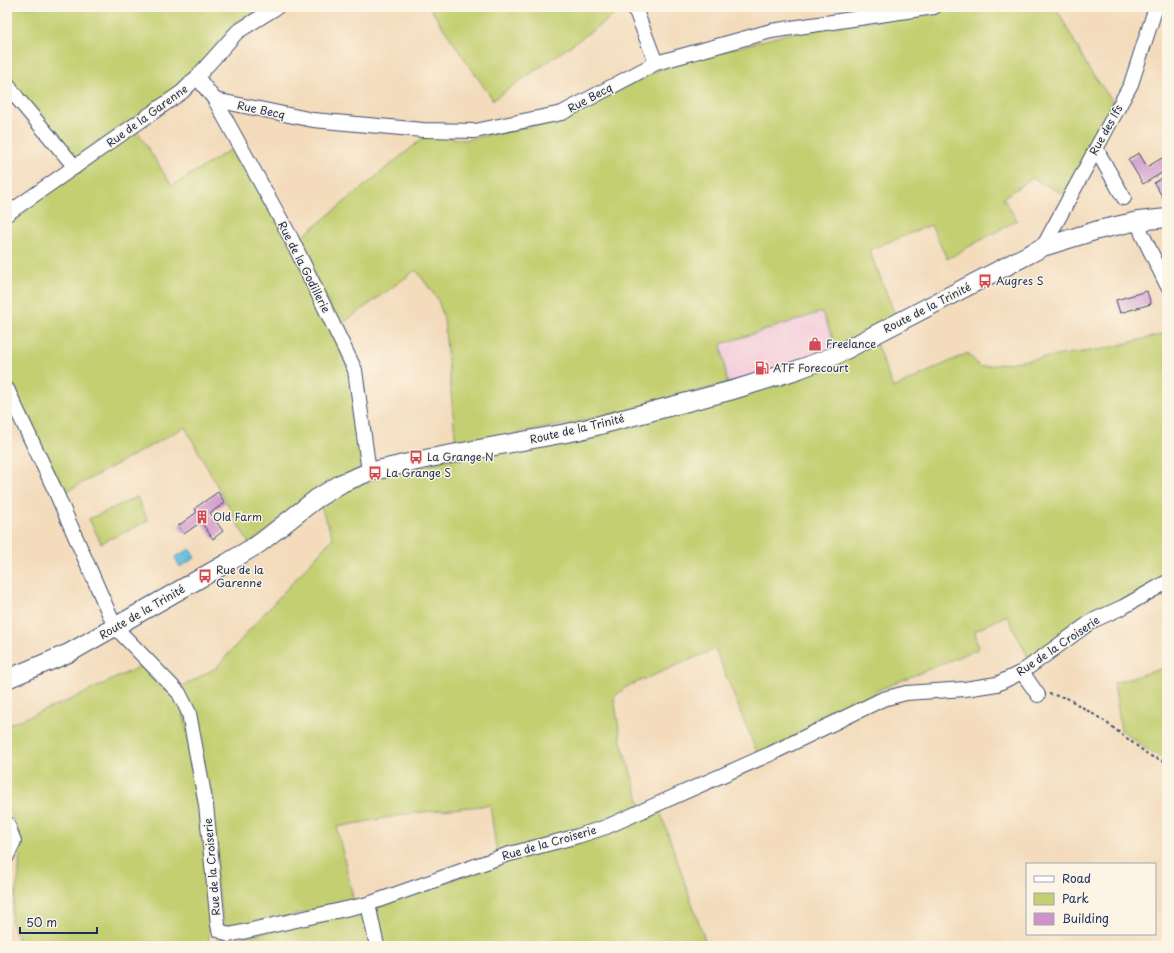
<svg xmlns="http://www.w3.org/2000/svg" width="1174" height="953" font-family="'Playpen Sans',sans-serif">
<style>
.built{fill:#f4cfdd}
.green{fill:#c3cf71;stroke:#6f7f68}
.water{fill:#5fbbdd;stroke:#3d759e}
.building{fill:#ce93cb}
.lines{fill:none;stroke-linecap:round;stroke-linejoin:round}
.minor-casing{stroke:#3b496c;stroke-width:16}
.major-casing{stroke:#3b496c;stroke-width:20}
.path{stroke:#3b496c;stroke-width:2;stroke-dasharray:3 3;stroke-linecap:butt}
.minor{stroke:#fff;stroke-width:14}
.major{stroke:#fff;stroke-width:18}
.labels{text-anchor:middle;stroke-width:3;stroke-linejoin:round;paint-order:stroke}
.street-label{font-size:11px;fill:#1b2f5e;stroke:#fcf5e5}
.poi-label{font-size:11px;fill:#1b2f5e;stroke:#fcf5e5;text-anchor:start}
</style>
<rect width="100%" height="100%" fill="#fcf5e5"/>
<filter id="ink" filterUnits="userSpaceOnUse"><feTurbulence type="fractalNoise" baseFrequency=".025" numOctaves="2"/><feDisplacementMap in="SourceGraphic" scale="8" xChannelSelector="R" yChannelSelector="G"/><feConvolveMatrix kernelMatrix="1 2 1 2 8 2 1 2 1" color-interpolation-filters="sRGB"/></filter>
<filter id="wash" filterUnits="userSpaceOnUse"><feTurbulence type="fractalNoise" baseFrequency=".012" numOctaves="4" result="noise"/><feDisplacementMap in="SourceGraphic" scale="16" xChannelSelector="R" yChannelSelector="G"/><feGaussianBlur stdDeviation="0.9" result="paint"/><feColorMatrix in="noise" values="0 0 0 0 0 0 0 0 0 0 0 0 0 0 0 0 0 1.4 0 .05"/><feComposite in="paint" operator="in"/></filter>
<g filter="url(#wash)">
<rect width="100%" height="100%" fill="#f3dbbb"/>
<path class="built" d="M823,312l14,36 -109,39 -7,-43z"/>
<g class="green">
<path d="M7,7h261l-32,15 -51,61 -108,78 -57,-65 -13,-21z"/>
<path d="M429,7h192l2,2 -130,91z"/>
<path d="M961,7h95l33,62 25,34 -49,92 -33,-17 -29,20 14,22 -70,39 -16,-34 -62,25 28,69 -60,29 -15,-36 -101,32 7,43 -151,35 -121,23 -12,-126 -6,-19 -22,-30 -77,56 -41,-86 130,-106 36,6 99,-21 99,-51 129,-35z"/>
<path d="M136,129l36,57 63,-39 56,99 58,123 16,98 -45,19 -49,42 -22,16 -64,-117 -121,66 -57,-112v-161z"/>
<path d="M1167,333v245l-61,32 -20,6 -11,13 -45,32 -23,-46 -32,16 3,18 -102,42 -3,6 -115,58 -43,-106 -89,38 -12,10 7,44 20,65 -36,18 -108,30 -7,-49 -77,8 -76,14 17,75 -124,27 -6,-7 -45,-234 37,-20 45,-51 72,-79 -13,-33 19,-12 31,-13 506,-137 17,45 75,-35 12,14 123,-18z"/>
<path d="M137,497l11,24 -47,22 -12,-24z"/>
<path d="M143,665c12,12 31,26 38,43 5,11 7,32 10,44 13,61 25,132 17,194h-188l-9,-26 8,-46 1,-35 -13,-35v-79l63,-25z"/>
<path d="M1167,667v92l-15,-6 -31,-23 -7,-47z"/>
<path d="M659,808l48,138h-325l-8,-39z"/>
<path d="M364,909l8,37h-156v-6h12z"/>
</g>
<path class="water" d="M190,549l5,9 -15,9 -5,-10z"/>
<g id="blocks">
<g class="building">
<path d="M1139,153l8,14 15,-9 5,9v3l-24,14 -15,-25z"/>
<path d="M1165,176l2,3v25l-13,-21z"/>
<path d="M1147,291l4,13 -31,9 -4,-13z"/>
<path d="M218,492l7,11 -15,10 13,18 -10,8 -12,-17 -17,12 -6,-8 19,-14 -2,-4z"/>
</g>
</g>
</g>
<g filter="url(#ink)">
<use href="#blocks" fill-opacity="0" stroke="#3b496c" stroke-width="1"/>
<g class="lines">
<g class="minor-casing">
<g id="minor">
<path d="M631,7l5,4 20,52"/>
<path d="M197,77l18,23 76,138 64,132 14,102"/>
<path d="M7,83l11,16 57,68"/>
<path d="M215,100l98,20 110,10 52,1 87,-18 94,-50 115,-32 163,-24"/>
<path d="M1096,149l28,49"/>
<path d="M7,214l175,-122 15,-15 40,-45 40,-25"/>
<path d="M1138,221l4,13 25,51"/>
<path d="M1043,247l88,-163 25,-77"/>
<path d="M7,389l47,99 61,139 64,66 10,20 17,92 12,120 1,5 10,5 139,-31 138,-49 72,-19 28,-9 164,-73 113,-55 23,-6 59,-4 32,-5 25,-12 70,-51 31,-14 44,-25"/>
<path d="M1022,672l16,23"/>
<path d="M7,823l7,18 -7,15"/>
<path d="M368,904l9,42"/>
</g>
</g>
<g class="major-casing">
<path id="major" d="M7,679l62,-26 158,-90 33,-20 56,-44 26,-16 27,-11 61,-14 147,-27 156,-41 61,-19 40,-15 209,-109 55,-17 40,-9 29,-3"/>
</g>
<path class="path" d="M1049,694l18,4 36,22 47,36 17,6"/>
<use href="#minor" class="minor"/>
<use href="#major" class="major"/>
</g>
</g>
<defs>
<g id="bus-bare" transform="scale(1.08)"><path d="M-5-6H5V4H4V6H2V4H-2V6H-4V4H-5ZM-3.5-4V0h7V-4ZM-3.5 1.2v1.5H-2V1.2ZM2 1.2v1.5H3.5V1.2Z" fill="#d1495b" stroke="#fcf5e5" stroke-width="2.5" paint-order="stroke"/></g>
<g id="shop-bare" transform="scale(1.08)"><path d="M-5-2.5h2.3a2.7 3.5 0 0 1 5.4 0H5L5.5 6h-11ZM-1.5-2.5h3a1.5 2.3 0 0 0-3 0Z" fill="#d1495b" stroke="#fcf5e5" stroke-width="2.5" paint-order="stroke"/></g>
<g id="fuel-bare" transform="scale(1.08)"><path d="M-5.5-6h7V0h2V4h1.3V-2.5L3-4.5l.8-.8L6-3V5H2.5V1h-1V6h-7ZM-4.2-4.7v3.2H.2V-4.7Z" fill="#d1495b" stroke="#fcf5e5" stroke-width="2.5" paint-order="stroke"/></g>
<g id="building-bare" transform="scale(1.08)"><path d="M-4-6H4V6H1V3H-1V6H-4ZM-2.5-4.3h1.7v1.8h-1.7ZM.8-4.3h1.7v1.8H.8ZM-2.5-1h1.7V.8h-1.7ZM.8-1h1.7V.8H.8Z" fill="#d1495b" stroke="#fcf5e5" stroke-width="2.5" paint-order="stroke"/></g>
</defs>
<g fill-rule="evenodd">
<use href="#bus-bare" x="985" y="281"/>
<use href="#shop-bare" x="815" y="344"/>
<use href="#fuel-bare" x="762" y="368"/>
<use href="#bus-bare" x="416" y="457"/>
<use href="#bus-bare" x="375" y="473"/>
<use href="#building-bare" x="202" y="517"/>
<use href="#bus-bare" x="205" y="576"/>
</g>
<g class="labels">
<g class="street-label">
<text transform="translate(590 98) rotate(-28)" y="4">Rue Becq</text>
<text transform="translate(261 110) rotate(12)" y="4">Rue Becq</text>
<text transform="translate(147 116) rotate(-36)" y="4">Rue de la Garenne</text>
<text transform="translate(1106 130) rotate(-61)" y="4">Rue des Ifs</text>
<text transform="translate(304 267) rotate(63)" y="4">Rue de la Godillerie</text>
<text transform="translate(927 308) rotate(-27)" y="4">Route de la Trinité</text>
<text transform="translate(577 429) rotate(-13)" y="4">Route de la Trinité</text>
<text transform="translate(142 612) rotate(-30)" y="4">Route de la Trinité</text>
<text transform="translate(1058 646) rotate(-34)" y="4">Rue de la Croiserie</text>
<text transform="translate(549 843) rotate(-16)" y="4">Rue de la Croiserie</text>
<text transform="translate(212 867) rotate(-95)" y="4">Rue de la Croiserie</text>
</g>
<g class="poi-label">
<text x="996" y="285">Augres S</text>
<text x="826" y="348">Freelance</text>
<text x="773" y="372">ATF Forecourt</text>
<text x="427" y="461">La Grange N</text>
<text x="386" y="477">La Grange S</text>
<text x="213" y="521">Old Farm</text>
<text x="216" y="574">Rue de la<tspan x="216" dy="13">Garenne</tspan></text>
</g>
</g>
<rect width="1174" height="953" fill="none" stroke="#fcf5e5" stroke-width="24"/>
<rect x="1026" y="863" width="130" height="72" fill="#fcf5e5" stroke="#a2a6af"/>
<rect x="1034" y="876" width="20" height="6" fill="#ffffff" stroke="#a2a6af"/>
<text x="1062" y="883" font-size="12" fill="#1b2f5e">Road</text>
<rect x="1034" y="893" width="20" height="12" fill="#c3cf71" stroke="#a2a6af"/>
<text x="1062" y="903" font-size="12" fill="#1b2f5e">Park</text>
<rect x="1034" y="913" width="20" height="12" fill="#ce93cb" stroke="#a2a6af"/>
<text x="1062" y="923" font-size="12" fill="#1b2f5e">Building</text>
<path d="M20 927v6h77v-6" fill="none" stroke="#1b2f5e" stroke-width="2"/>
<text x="26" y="927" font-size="12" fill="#1b2f5e" stroke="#fcf5e5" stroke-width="3" paint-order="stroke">50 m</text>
</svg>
